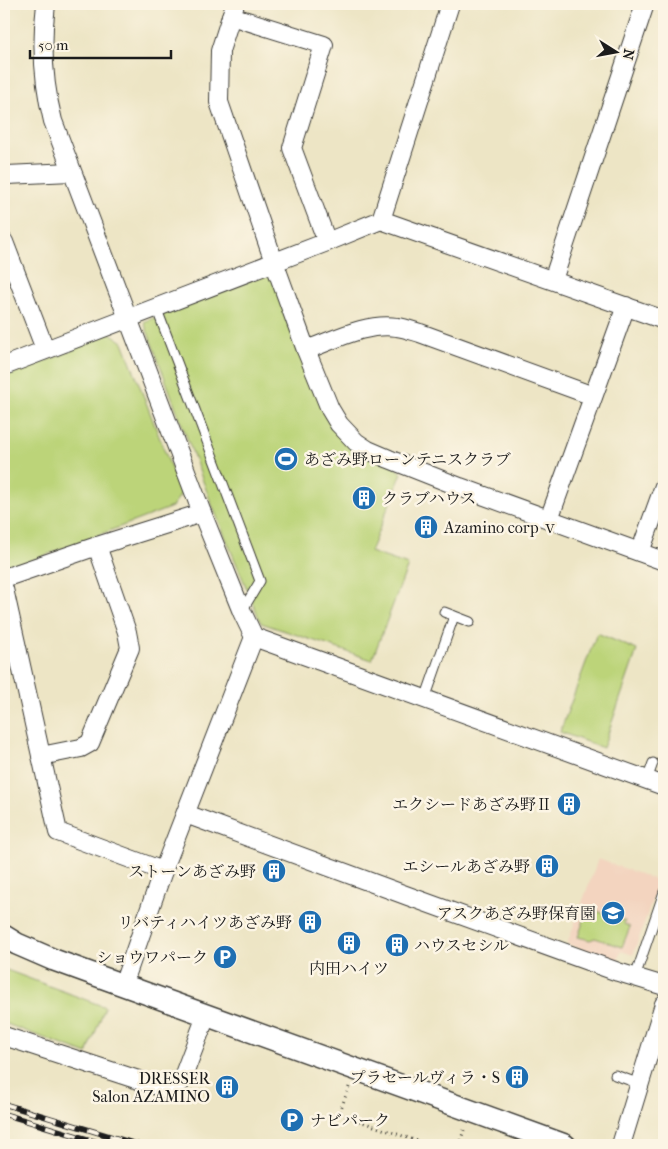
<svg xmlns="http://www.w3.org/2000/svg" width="668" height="1149" font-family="'IM FELL French Canon','Noto Serif JP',serif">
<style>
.built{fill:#f3d4bf}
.green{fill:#bcd479;stroke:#6c784a}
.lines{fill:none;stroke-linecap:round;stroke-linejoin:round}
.service-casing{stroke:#3b3a35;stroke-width:11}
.minor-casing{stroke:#3b3a35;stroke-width:20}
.tertiary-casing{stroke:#3b3a35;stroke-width:24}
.path{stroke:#3b3a35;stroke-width:3;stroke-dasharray:1 4;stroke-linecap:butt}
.service{stroke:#fff;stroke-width:9}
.minor{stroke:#fff;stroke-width:18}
.tertiary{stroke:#fff;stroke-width:21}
.rail-casing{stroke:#1c1c1c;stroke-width:5.5}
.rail{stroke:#fcf5e5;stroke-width:4;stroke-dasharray:11;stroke-linecap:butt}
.labels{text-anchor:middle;stroke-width:5;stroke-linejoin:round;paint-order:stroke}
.poi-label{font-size:16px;fill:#1c1c1c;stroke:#fcf5e5;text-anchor:end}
</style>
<rect width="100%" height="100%" fill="#fcf5e5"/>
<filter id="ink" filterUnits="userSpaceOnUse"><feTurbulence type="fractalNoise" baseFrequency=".02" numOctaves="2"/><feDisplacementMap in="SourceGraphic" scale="10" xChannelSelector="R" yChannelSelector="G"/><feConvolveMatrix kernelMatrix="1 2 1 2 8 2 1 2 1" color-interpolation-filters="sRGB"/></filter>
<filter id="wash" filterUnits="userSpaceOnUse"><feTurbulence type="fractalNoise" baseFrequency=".0096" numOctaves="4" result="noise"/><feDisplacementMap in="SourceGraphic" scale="20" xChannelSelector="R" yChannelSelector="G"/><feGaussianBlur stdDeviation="1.12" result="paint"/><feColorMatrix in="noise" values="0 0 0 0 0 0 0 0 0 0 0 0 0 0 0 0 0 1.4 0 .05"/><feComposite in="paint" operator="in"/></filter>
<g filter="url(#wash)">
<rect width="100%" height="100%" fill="#ede5c5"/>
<path class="built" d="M598,859l61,22 -26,74 -12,-4 -4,11 -50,-18z"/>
<g class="green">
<path d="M261,275l12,4 57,140 72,54 -32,79 38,13 -36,95 -111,-37 -51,-123 -66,-178z"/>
<path d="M110,333l13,9 58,152 -9,13 -168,64v-194l54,-21z"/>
<path d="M597,633l40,17 -34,98 -43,-16z"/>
<path d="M588,908l37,13 -1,3 6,3 -8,20 -27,-9 -5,2 -12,-3z"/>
<path d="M4,969l101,38 -18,47 -83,-31z"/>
</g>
</g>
<g filter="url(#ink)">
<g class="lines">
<g class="service-casing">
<g id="service">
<path d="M156,307l104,274 -18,30"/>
<path d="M444,612l26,10"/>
<path d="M425,699l29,-83"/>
<path d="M647,780l6,-17"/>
<path d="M635,977l29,-85"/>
<path d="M615,1075l25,9"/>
</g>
</g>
<g class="minor-casing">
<g id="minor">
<path d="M46,4c-5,40 -3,78 7,117l149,392 40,99 12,25 410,149"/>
<path d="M235,4l-15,47 -1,51 55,160 32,88 24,59 9,15 17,18 12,8 21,9 71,28 204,74"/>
<path d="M231,16l93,29 -32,103 35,94"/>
<path d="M4,174l3,1 64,-3"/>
<path d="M381,220l283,100"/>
<path d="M4,242l41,107"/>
<path d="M553,280l92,-276"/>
<path d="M306,350c28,-10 61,-28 91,-23 8,1 16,4 23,6l173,63"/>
<path d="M4,366l323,-124 54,-22 69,-216"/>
<path d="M549,519l77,-213"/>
<path d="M640,552l24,-66"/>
<path d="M4,578l93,-32 105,-33"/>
<path d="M4,589l54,243 105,39"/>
<path d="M41,756l40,-8 9,-5 40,-95 -3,-16 -30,-86"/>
<path d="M186,814l222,82 210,76 46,14"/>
<path d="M123,985l40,-114 91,-234"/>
<path d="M4,1036l162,53 15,-7 25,-66"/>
<path d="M621,1145l43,-141"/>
</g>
</g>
<g class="tertiary-casing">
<path id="tertiary" d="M4,936l13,8 37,16 511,185"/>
</g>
<g class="path">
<path d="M349,1087l-10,27 90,31"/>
<path d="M459,1145l5,-15"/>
</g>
<use href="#service" class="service"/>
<use href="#minor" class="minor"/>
<use href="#tertiary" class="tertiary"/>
<g class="rail-casing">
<g id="rail">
<path d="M4,1104l135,41"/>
<path d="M4,1114l103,31"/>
</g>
</g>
<use href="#rail" class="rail"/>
</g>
</g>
<defs>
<g id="stadium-disc" transform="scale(1.25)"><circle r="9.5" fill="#1f6fb2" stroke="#fcf5e5"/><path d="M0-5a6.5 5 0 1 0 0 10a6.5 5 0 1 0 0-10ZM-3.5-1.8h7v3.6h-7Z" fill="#fff"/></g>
<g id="building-disc" transform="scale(1.25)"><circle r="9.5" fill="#1f6fb2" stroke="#fcf5e5"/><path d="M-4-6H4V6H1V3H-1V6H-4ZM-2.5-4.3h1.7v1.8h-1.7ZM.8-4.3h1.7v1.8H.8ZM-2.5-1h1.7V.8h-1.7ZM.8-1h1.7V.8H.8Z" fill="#fff"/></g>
<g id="school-disc" transform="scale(1.25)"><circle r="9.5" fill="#1f6fb2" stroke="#fcf5e5"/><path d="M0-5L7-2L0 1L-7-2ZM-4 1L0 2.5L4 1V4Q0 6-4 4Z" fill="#fff"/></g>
<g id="parking-disc" transform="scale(1.25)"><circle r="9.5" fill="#1f6fb2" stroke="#fcf5e5"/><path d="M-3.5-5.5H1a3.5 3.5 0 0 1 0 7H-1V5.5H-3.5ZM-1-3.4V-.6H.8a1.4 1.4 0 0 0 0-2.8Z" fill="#fff"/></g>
</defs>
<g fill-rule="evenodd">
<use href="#stadium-disc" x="286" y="459"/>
<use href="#building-disc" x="364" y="498"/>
<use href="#building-disc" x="426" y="527"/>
<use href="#building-disc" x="569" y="804"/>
<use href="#building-disc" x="547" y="866"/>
<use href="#building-disc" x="274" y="871"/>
<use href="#school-disc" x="613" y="913"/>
<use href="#building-disc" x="310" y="922"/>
<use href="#building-disc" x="349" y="943"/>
<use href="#building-disc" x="397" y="945"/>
<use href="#parking-disc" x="225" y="957"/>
<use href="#building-disc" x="517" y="1077"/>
<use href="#building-disc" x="227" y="1087"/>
<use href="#parking-disc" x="292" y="1120"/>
</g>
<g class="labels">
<g class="poi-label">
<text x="304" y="465" text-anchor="start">あざみ野ローンテニスクラブ</text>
<text x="382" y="504" text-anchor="start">クラブハウス</text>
<text x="444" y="533" text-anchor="start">Azamino corp ⅴ</text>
<text x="552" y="810">エクシードあざみ野Ⅱ</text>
<text x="530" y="872">エシールあざみ野</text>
<text x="256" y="877">ストーンあざみ野</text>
<text x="596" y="919">アスクあざみ野保育園</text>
<text x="292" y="928">リバティハイツあざみ野</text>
<text x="414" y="951" text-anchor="start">ハウスセシル</text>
<text x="208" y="963">ショウワパーク</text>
<text x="349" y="974" text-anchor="middle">内田ハイツ</text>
<text x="500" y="1083">プラセールヴィラ・S</text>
<text x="210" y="1084">DRESSER<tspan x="210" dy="18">Salon AZAMINO</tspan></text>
<text x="310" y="1126" text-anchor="start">ナビパーク</text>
</g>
</g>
<rect width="668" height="1149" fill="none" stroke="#fcf5e5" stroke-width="20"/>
<g transform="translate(616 52) rotate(101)" stroke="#fcf5e5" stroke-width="4" paint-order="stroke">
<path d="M0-4L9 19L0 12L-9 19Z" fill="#1c1c1c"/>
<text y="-8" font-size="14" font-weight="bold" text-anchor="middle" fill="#1c1c1c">N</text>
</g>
<path d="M30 50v8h141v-8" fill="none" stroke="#1c1c1c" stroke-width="2.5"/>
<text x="38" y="50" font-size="15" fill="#1c1c1c" stroke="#fcf5e5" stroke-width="4" paint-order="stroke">50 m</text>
</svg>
